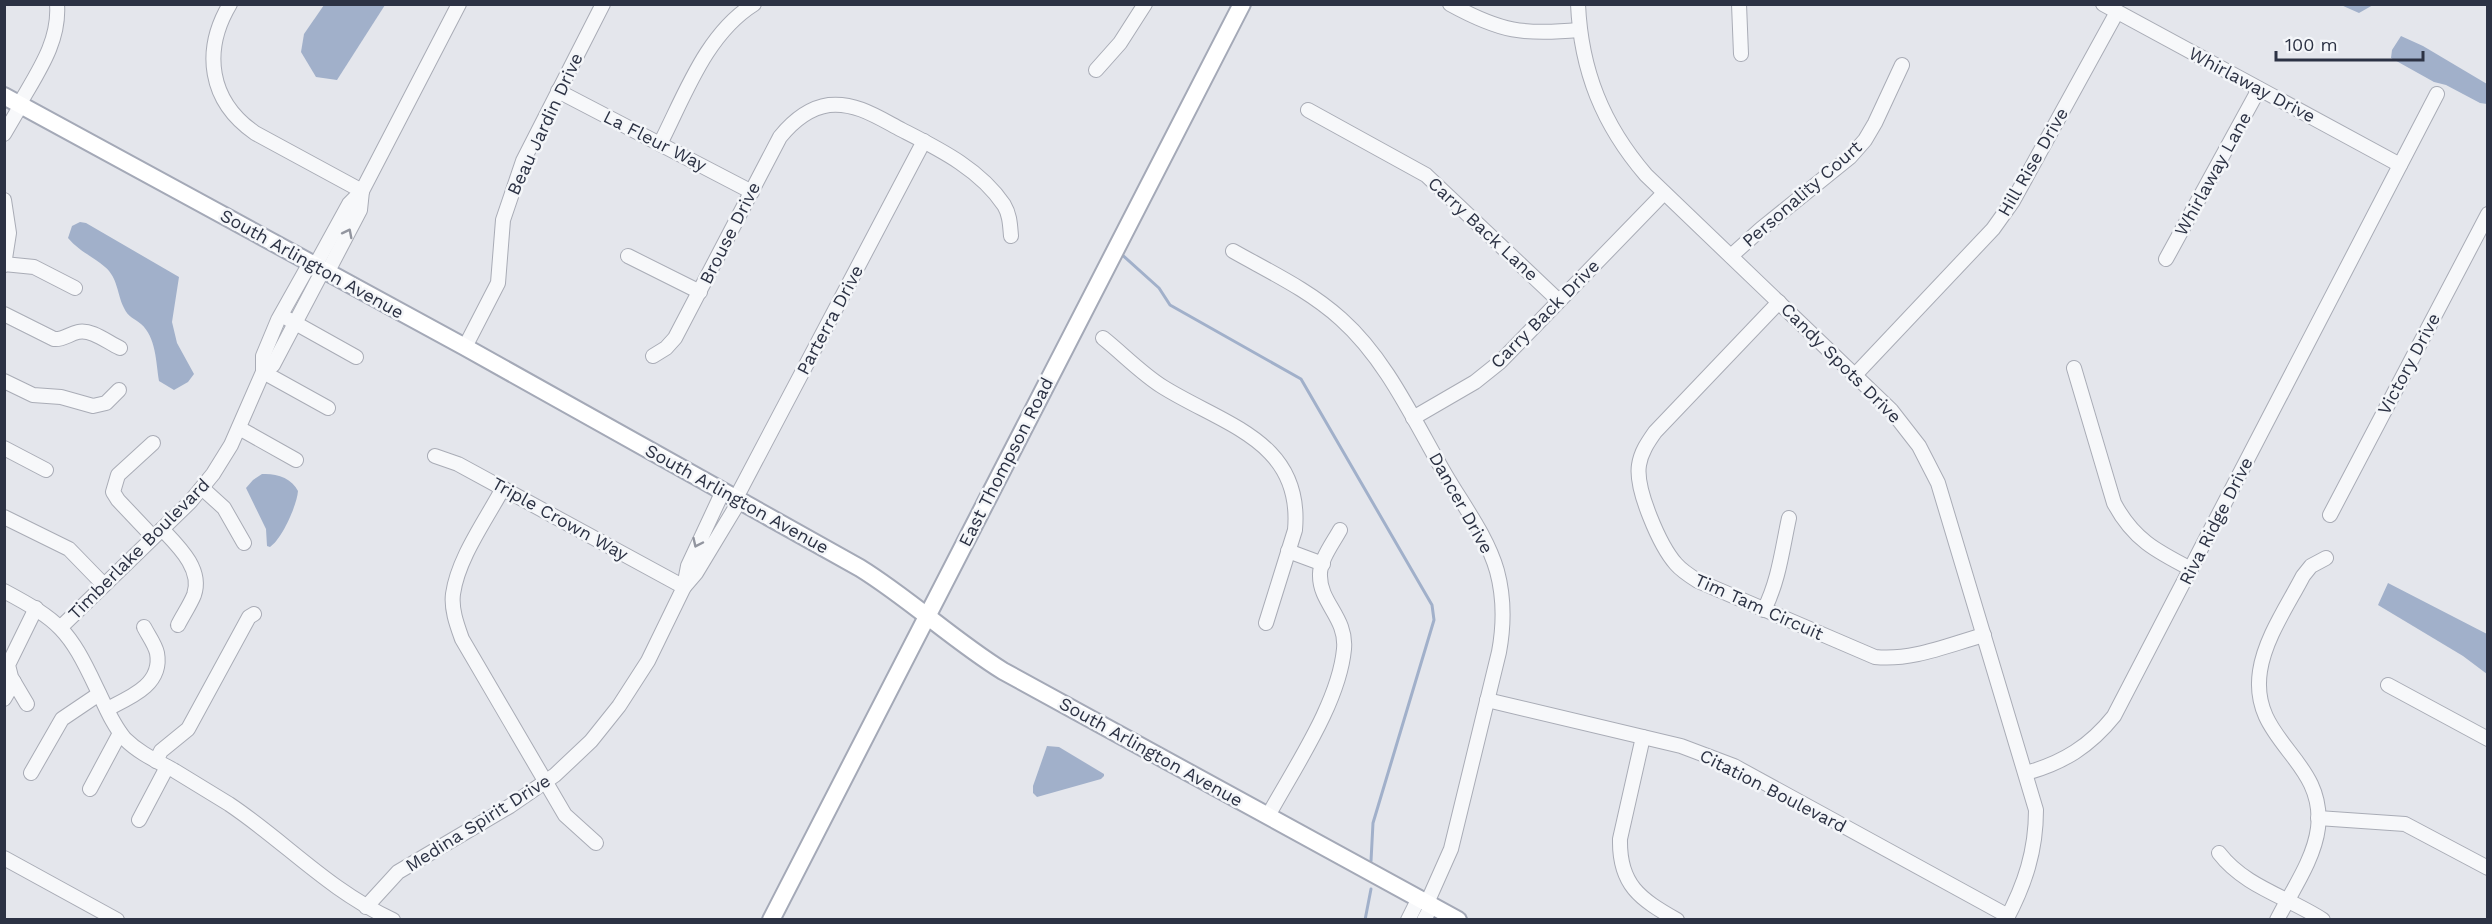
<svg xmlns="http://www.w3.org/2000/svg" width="2492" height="924" font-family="'Work Sans',sans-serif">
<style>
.water{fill:#a1b0ca}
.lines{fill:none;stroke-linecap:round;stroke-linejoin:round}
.stream{stroke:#a1b0ca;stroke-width:3}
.minor-casing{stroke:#a9acb6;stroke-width:16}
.major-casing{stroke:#a4a9b7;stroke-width:20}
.minor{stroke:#f7f8fa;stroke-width:14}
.major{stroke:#fff;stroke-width:16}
.oneway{stroke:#92959f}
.labels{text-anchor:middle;stroke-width:5;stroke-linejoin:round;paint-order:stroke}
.street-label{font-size:18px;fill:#2c3244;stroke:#f4f6f9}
</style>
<rect width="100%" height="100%" fill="#e4e6ec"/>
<g class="water">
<path d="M324,5h61l-48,75 -21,-3 -15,-25 3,-18z"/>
<path d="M2341,5h32l-14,8z"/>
<path d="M2401,36l22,10 64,38v20l-7,-1 -34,-18 -12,-3 -43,-24 1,-8z"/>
<path d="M80,222l6,1 93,54 -7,45 5,21 17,31 -6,8 -14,8 -15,-9c-3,-19 -3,-44 -18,-57 -7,-6 -13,-7 -17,-16 -7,-14 -6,-30 -19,-41 -13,-11 -26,-16 -37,-29l4,-12z"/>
<path d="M262,474c14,-1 30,4 36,17 -1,14 -16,48 -28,56l-3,-1 -1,-17 -20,-41 7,-8z"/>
<path d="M2388,583l99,51v40l-24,-18 -85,-51z"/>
<path d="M1047,746l12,1 45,27v2l-3,3 -64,18 -4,-4v-7z"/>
</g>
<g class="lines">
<g class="stream">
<path d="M1119,252l40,36 11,17 131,74 131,226 2,15 -61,203 -2,38"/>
<path d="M1365,920l6,-31"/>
</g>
<g class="minor-casing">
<g id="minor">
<path d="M230,4c-28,47 -21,97 25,129l107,58"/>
<path d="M1450,4c51,28 73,31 129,26"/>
<path d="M1578,4c3,67 25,121 68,171l245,235 28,36 19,37 98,327c0,41 -11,74 -30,110"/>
<path d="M1739,4l2,50"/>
<path d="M2103,4l297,161"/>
<path d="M1096,70l24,-27 25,-39"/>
<path d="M558,91l194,101"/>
<path d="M19,105c18,-32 41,-63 38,-101"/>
<path d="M1308,110l118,65 133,126"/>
<path d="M4,134l17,-29"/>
<path d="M660,144c25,-49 46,-110 94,-140"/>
<path d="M4,200l5,33 -5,32"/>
<path d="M1233,251c37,21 76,39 108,68 46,41 73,102 104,155 18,31 42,62 52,97 7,26 7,54 2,81l-48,197 -24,54"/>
<path d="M628,256l72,36"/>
<path d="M1731,256l30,-27 89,-72 15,-17 10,-17 27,-58"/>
<path d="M2166,259l93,-170"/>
<path d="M4,264l30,3 41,21"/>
<path d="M315,266l34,-62 13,-13 97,-187"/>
<path d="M327,273l33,-63 2,-19"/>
<path d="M1779,302l-124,130c-7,10 -14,20 -16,33 -4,24 21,81 37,99 6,7 14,12 22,17l177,76c37,4 73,-12 109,-22"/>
<path d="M4,314l50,25c9,1 15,-5 24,-7 14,-3 29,10 42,16"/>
<path d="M288,319l68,38"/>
<path d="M1103,338c20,16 39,36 60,49 61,38 140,54 132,143l-29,93"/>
<path d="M465,347l33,-64 5,-63 20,-59 80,-157"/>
<path d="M653,356l13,-8 9,-10 105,-201c13,-16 28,-29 49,-32 27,-3 50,13 73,25 37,19 78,39 102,75 6,10 6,20 7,31"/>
<path d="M2074,368l40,135c19,36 42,48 77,66"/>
<path d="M263,372l10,-7 50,-95"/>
<path d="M263,372l65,36"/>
<path d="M1855,375l138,-146 20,-28 104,-189"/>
<path d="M4,381l29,14 28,2 32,9 13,-3 13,-13"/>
<path d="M1413,418l62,-36 25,-20 164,-169"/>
<path d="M239,428l57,32"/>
<path d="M153,443l-35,32 -5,17 5,8 35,37"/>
<path d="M4,448l42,22"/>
<path d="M202,488l22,20 20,35"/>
<path d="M503,488c-17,32 -45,70 -50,106 -2,15 4,31 9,45l103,176 31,28"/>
<path d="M723,491l-35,75 -4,21 12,-14 44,-73"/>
<path d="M736,498l188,-357"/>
<path d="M2330,515l158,-301"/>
<path d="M4,517l65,32 35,36"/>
<path d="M162,529c16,17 41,40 32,66 -4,10 -11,20 -16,30"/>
<path d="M1288,551l35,13"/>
<path d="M4,591c56,30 65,39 92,96 9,18 16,37 29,52 14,14 32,22 50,32 18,11 36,22 54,33 58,39 98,85 164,116"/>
<path d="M1764,610c15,-30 18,-60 25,-92"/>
<path d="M61,627l129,-125 23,-28 18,-29 32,-73v-16l15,-36 32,-57"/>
<path d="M2388,685l100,54"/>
<path d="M4,699l10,-17"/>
<path d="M1487,700l194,46 53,20 274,150"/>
<path d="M27,704l-16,-27 -3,-12 28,-57"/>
<path d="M107,709c22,-11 56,-24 50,-56 -2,-9 -9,-18 -13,-26"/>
<path d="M1643,737l-23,102c-1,46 20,60 57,81"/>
<path d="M156,761l5,-10 27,-22 61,-112 5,-3"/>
<path d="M31,773l31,-54 37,-25"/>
<path d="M2026,773c37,-10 64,-27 88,-57l323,-622"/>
<path d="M90,789l30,-56"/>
<path d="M1268,816c26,-48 71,-113 76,-167 3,-31 -24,-46 -24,-73 -1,-15 13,-33 20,-46"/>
<path d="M2318,818l87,6 83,44"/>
<path d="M139,820l28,-53"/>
<path d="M2219,853c26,34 69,44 104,67"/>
<path d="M4,858l113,62"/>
<path d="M366,907l32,-35 112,-66 45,-31 36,-34 28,-35 29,-45 36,-74 -226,-123 -23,-8"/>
<path d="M1408,920l11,-22"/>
<path d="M1424,920l8,-15"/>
<path d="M2277,920c14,-28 37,-60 41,-92 8,-70 -69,-86 -58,-157 5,-33 28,-66 43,-95l8,-10 15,-8"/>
</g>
</g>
<g class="major-casing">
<g id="major">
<path d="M4,96l461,251 395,221c50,31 93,72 143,103l455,249"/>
<path d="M771,920l471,-916"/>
</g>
</g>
<use href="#minor" class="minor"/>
<use href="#major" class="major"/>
</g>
<defs><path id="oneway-chevron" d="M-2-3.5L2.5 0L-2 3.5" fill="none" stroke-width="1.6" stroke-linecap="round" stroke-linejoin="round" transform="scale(1.5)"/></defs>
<g class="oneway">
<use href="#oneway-chevron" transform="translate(348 233) rotate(-63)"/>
<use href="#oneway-chevron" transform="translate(697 543) rotate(115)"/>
</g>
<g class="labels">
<g class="street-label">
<text transform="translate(2252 85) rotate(28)" y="6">Whirlaway Drive</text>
<text transform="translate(545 124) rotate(-65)" y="6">Beau Jardin Drive</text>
<text transform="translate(655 141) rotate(27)" y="6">La Fleur Way</text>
<text transform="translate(2033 162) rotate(-60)" y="6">Hill Rise Drive</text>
<text transform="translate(2213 174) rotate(-61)" y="6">Whirlaway Lane</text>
<text transform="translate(1802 194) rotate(-41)" y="6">Personality Court</text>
<text transform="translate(1483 229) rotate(43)" y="6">Carry Back Lane</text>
<text transform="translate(730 233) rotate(-63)" y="6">Brouse Drive</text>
<text transform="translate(312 264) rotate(29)" y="6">South Arlington Avenue</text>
<text transform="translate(1545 314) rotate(-45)" y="6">Carry Back Drive</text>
<text transform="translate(830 320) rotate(-62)" y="6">Parterra Drive</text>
<text transform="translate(1841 363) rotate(45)" y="6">Candy Spots Drive</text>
<text transform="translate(2409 364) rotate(-62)" y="6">Victory Drive</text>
<text transform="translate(1006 462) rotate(-63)" y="6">East Thompson Road</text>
<text transform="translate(737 499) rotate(29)" y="6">South Arlington Avenue</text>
<text transform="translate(1461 503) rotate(61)" y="6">Dancer Drive</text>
<text transform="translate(560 519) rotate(29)" y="6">Triple Crown Way</text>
<text transform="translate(2216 521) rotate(-63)" y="6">Riva Ridge Drive</text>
<text transform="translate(139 549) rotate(-45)" y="6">Timberlake Boulevard</text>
<text transform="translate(1759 607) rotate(24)" y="6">Tim Tam Circuit</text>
<text transform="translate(1151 752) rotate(29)" y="6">South Arlington Avenue</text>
<text transform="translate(1773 791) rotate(27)" y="6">Citation Boulevard</text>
<text transform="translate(478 823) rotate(-32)" y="6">Medina Spirit Drive</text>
</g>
</g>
<rect width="2492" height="924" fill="none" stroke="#2c3244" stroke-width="12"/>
<path d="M2276 51v9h147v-9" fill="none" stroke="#2c3244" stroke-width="3"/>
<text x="2285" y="51" font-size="18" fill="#2c3244" stroke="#f4f6f9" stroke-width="4.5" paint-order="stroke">100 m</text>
</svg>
